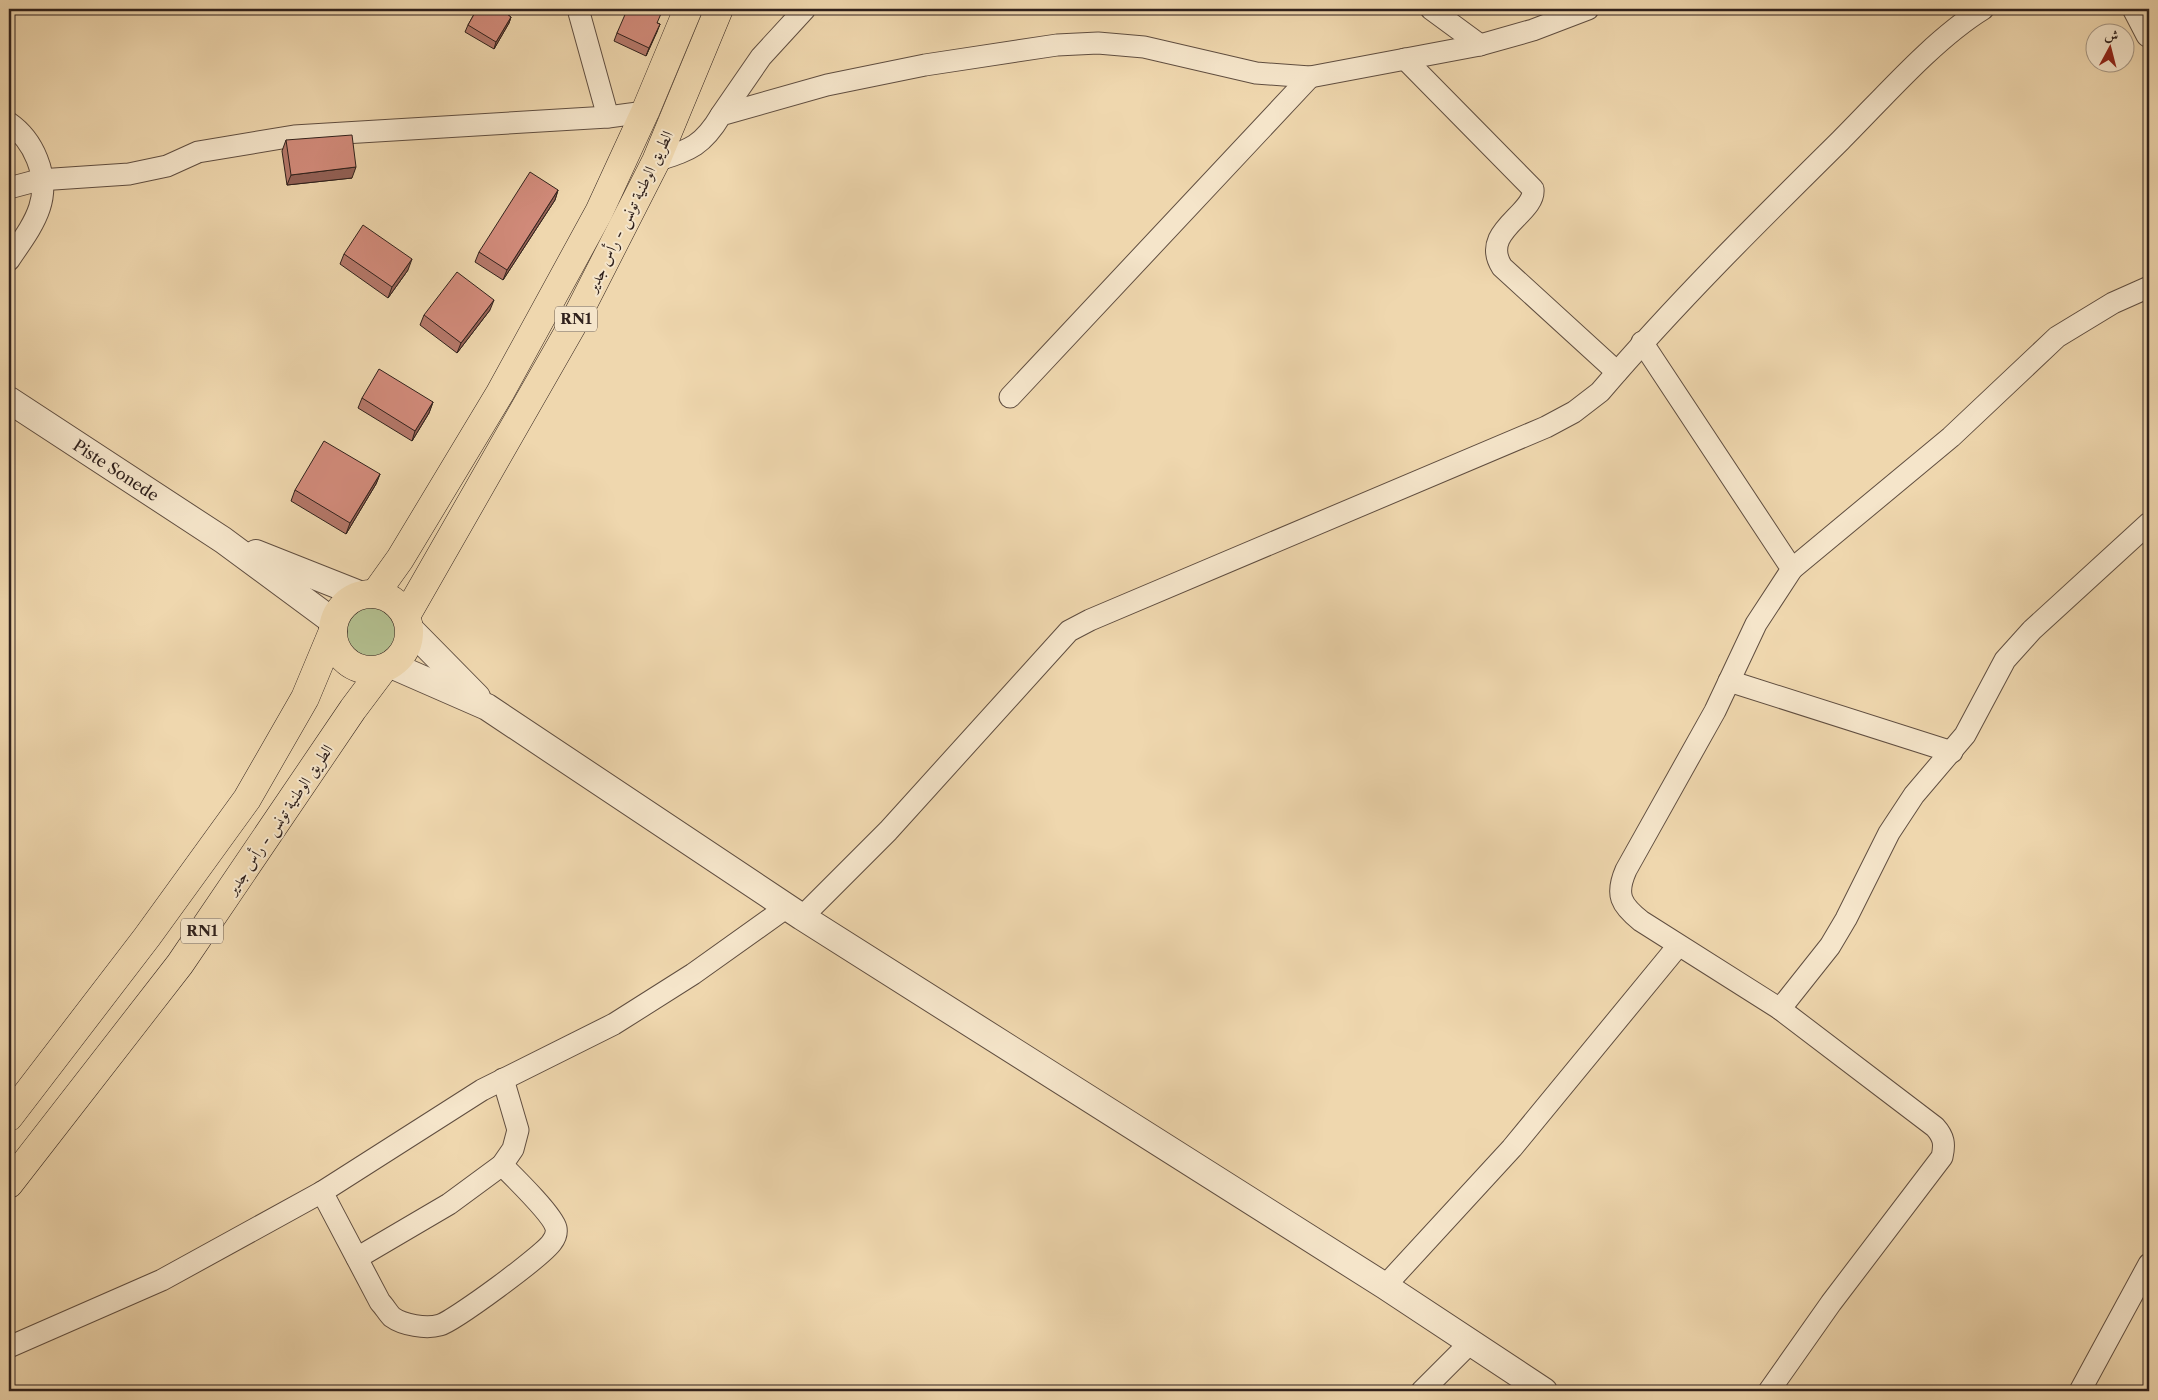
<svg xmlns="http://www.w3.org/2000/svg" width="2158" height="1400" font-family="'Libre Caslon Text',Amiri,serif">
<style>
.green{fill:#b3bf8f;stroke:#727056}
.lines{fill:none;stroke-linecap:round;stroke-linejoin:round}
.minor-casing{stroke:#604e40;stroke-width:23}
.tertiary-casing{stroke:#604e40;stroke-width:28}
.trunk-casing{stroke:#30211c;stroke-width:29}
.minor{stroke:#f5e5ca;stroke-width:21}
.tertiary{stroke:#f5e5ca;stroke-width:26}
.trunk{stroke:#efd7ae;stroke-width:28}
.wall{fill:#b5786a;stroke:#30211c}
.shaded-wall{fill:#936156;stroke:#30211c}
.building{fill:#d28b7b;stroke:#30211c}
.labels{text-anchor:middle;stroke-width:4;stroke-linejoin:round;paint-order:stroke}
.shield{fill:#f5e5ca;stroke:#6b5c50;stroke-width:1}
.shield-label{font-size:15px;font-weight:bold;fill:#30211c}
.street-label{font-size:16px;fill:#30211c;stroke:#f5e5ca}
</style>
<rect width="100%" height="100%" fill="#efd7ae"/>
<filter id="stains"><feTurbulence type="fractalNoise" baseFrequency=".004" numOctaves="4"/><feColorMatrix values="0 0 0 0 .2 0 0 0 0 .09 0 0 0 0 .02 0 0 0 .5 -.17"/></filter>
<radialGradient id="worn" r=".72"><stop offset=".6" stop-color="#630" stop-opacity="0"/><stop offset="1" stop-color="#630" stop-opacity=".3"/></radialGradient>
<circle class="green" cx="369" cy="633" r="27"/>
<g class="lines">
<g class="minor-casing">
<g id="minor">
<path d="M578,9l30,108"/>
<path d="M1431,9l49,36"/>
<path d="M1405,59l128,130c3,25 -54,42 -31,78l115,105"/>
<path d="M721,115l40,-58 44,-48"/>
<path d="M9,123c13,9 22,21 28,36 17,42 -6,68 -28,101"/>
<path d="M656,161c33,-11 46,-14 65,-46l106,-30 98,-20 132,-20 41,-2 46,4 112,26 54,4 170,-32 53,-15 55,-21"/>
<path d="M9,188l30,-8 90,-6 38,-8 31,-14 96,-16 314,-19 37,-5"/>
<path d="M1642,342l150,227 -36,55 -41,87 -89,159c-11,25 -5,35 15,51l139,88 155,118c9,10 10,17 7,30l-111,146 -62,88"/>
<path d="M1010,397l300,-320"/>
<path d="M1792,569l159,-132 106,-100 56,-34 36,-16"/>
<path d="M1729,681l223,71"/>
<path d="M802,917l86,-86 181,-200 21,-11 456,-193 28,-15 26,-20c76,-89 158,-170 241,-252 43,-43 92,-100 142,-131"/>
<path d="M1780,1009l50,-63 16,-27 43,-86 25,-38 51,-60 40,-75 27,-30 117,-107"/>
<path d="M322,1192l58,110c4,4 8,11 12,15 11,8 34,12 48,8 14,-4 104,-70 112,-83 3,-4 5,-9 4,-14 -3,-13 -43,-52 -54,-63"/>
<path d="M357,1258l92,-54 53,-39 11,-16 5,-19 -15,-51"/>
<path d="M1385,1286l127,-138 166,-202"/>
<path d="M9,1347l153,-67 160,-88 160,-102 132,-66 79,-50 94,-67"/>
<path d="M1422,1391l48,-48"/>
<path d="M2080,1391l69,-127"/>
</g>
</g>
<g class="tertiary-casing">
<g id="tertiary">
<path d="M2136,9l13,25"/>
<path id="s1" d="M9,400l214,140 111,82"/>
<path d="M256,553l106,42"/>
<path d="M409,628l68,69"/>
<path d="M391,665l96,42 315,210 583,369 159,105"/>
</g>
</g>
<g class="trunk-casing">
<g id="trunk">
<circle cx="371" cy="632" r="38"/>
<path d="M375,594l25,-35 100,-166 99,-181 46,-100 43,-103"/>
<path d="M406,616l167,-292 83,-163 63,-152"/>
<path d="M9,1117l138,-180 100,-138 58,-101 28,-67"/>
<path d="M9,1184l171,-220 173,-255 30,-40"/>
</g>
</g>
<use href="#minor" class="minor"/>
<use href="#tertiary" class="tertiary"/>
<use href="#trunk" class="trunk"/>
</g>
<g class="wall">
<path d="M477,9h31l-2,4 5,4 -2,6 -15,26 -29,-17 3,-7z"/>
<path d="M630,11l30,13 -14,32 -32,-15 3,-8z"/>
<path d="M286,140l66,38 -65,7 -5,-34z"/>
<path d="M558,190l-3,10 -52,80 -28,-18 4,-10z"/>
<path d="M344,254l64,16 -20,28 -48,-34z"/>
<path d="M490,310l-33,43 -37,-28 4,-10z"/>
<path d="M362,398l71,4 -4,11 -17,28 -54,-33z"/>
<path d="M380,474l-4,10 -30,50 -55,-33 4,-11z"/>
</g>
<g class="shaded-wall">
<path d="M511,17l-2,6 -15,26 2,-7z"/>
<path d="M660,24l-3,8 -11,24 3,-8z"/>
<path d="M356,167l-4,11 -65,7 4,-10z"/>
<path d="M558,190l-3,10 -52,80 4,-10z"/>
<path d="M412,259l-4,11 -20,28 4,-11z"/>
<path d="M494,300l-4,10 -33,43 4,-10z"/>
<path d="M433,402l-4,11 -17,28 3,-10z"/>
<path d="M380,474l-4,10 -30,50 4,-11z"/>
</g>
<g class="building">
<path d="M477,9h29l-2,3 7,5 -15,25 -28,-17z"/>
<path d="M632,9h31l-6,14 3,1 -11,24 -32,-15 10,-23 3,1z"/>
<path d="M352,135l4,32 -65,8 -5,-35z"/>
<path d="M530,172l28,18 -51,80 -28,-18z"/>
<path d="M363,225l49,34 -20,28 -48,-33z"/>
<path d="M457,272l37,28 -33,43 -37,-28z"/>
<path d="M379,369l54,33 -18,29 -53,-33z"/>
<path d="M324,441l56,33 -30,49 -55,-33z"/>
</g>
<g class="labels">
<g class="shield">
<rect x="555" y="306.5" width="42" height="25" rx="4"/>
<rect x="181" y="918.5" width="42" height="25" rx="4"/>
</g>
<g class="shield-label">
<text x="576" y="324">RN1</text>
<text x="202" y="936">RN1</text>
</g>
<g class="street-label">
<text transform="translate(629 211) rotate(-64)" y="6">الطريق الوطنية تونس - رأس جدير</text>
<text dy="6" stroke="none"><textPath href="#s1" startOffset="128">Piste Sonede</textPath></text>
<text transform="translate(279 819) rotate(-56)" y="6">الطريق الوطنية تونس - رأس جدير</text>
</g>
</g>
<rect width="2158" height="1400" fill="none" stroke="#efd7ae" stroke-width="30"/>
<rect x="10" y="10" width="2138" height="1380" fill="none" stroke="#30211c" stroke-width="2.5"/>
<rect x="15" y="15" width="2128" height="1370" fill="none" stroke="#30211c"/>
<g transform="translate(2110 48) rotate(7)"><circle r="24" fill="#f5e5ca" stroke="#a69784"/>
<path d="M0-4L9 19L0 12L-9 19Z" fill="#8f2418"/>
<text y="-8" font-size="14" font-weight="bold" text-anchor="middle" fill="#30211c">ش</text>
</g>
<rect width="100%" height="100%" filter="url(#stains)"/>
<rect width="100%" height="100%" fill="url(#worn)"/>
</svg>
